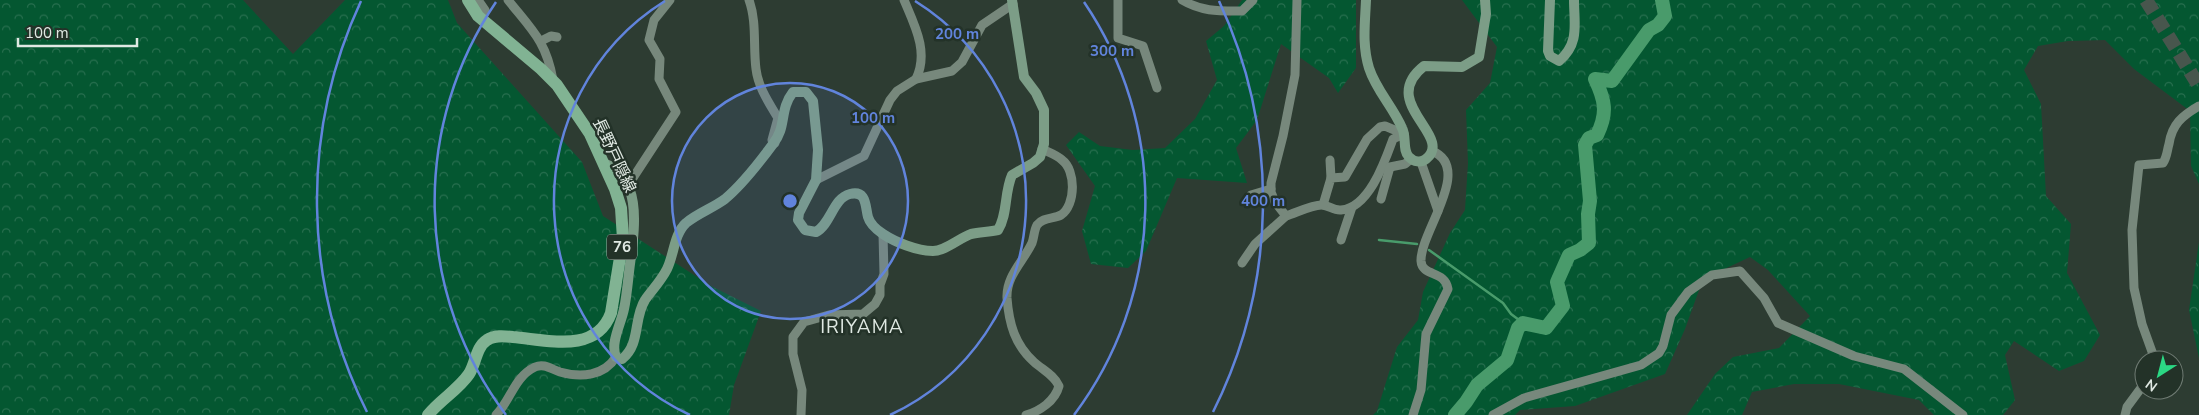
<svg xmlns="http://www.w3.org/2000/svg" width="2199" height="415" font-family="'Nunito Sans','Noto Sans JP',sans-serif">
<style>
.forest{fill:url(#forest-crowns)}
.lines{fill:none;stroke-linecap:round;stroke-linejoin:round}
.stream{stroke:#499b6b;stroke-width:2.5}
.river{stroke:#499b6b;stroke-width:14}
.trunk-tunnel{stroke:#48564d;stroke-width:14;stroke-dasharray:14 7;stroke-linecap:butt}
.minor{stroke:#77887c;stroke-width:9}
.secondary{stroke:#7c9d87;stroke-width:10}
.primary{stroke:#81b393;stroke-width:12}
.ring{fill:none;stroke:#6184dc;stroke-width:2.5}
.labels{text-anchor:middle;stroke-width:5;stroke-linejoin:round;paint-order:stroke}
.shield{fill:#233228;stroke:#a7b2ab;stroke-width:1}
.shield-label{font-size:15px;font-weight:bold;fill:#e0e9e3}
.street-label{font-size:16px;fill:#e0e9e3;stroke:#233228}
.quarter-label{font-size:19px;letter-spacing:1px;fill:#e0e9e3;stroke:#233228}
.centre{fill:#6184dc;stroke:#233228;stroke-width:2.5}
.ring-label{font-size:15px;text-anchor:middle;font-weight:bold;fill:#6184dc;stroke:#233228;stroke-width:5;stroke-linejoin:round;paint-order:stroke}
</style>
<defs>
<pattern id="forest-crowns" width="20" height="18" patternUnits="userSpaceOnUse" patternTransform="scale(1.25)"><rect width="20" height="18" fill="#045731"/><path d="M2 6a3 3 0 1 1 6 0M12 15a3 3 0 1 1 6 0" fill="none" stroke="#286f4f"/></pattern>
</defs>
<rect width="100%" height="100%" fill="#2d3c32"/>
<g class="forest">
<path d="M0,0h243l50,54 52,-54h103l9,23 125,139 21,54 108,70 50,25 -27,74 -5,30h-729z"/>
<path d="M1242,0h114v68l-18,25 -9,-15 -48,-34 -24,76 -21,28 11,35 -70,-5 -31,73 -18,17 -37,-4 -9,-33 13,-45 -29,-41 13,-13 21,14 33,4 32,-2 30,-29 22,-39 -11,-39 18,-15z"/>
<path d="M1462,0h737v184l-8,-18 -1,-55 -56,-42 -29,-29 -37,1 -30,5 -14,24 17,34 5,92 25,28 -4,49 33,62 -16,26 -25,10 -45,-30 -9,14 10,45 -12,15h-69l-15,-15 -80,-16h-45l-42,8 -10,23h-55l28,-41 18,-17 46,-9 31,-32 -42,-46 -18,-13 -47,22 -18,50 -20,45 -90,32 -55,4 -5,5h-142l4,-4 20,-64 21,-27 5,-28 27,-59 15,-23 3,-47 -2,-53 24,-27 7,-36z"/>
<path d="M2199,242v116l-10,-48z"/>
</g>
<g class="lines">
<g class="stream">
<path d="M1379,240l38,4"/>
<path d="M1429,250l74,53 8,11 12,9"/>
</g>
<path class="river" d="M1455,415l11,-13 11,-17 30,-25 11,-32 5,-5 23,5 17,-22 -6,-24 12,-27 11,-5 9,-7 -1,-29 2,-13 -5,-56 4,-7 8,-3c11,-22 8,-35 -2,-56l17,2 37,-51 9,-5 7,-9 -3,-16"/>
<path class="trunk-tunnel" d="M2146,0l53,86"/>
<g class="minor">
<path d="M478,0l7,10 -4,9"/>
<path d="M508,0c24,30 38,41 45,80"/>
<path d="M749,0c8,22 4,46 7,69 2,18 13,34 22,49l-6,22 3,3"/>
<path d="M904,0c11,26 25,52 12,79"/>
<path d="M1118,0v38l25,8 14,42"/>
<path d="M1182,0c20,12 38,11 60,11l11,-11"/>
<path d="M1297,0l-2,75 -12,61 -12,47v9l4,10 11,14c10,-3 27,-12 37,-11 6,1 12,6 18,5 28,-2 44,-49 52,-71l11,-5"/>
<path d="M541,41l10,-5 6,1"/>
<path d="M1330,160l1,18"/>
<path d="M1421,162l17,49"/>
<path d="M816,180l48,-24 26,-56 7,-9 19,-12 36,-8 10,-9 20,-37 31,-21"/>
<path d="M627,187l49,-75 -17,-33 1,-20 -11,-19 5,-20 16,-20"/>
<path d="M1251,195l20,-6"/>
<path d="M1381,199l9,-32 15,-3 6,-5"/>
<path d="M1323,205l8,-27 14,-1 22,-38 13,-12 5,-1 19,8"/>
<path d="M1341,240l11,-33"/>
<path d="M1242,263l13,-19 31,-28"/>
<path d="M2155,360l-13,-36 -8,-36 -2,-58 7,-65 24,-2c4,-6 4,-12 6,-19 3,-20 13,-28 30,-38"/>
<path d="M496,415c15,-15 18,-38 39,-48 9,-4 16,2 25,5 21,6 44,4 56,-15"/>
<path d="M801,415l1,-25 -9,-36v-17l11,-15 25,-7 34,-1 12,-10 5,-9v-10l4,-11 -1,-40"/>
<path d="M1026,415c14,-4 29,-14 33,-29 -5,-11 -16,-16 -25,-24 -19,-17 -25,-38 -27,-64 -1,-22 16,-36 25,-55 2,-5 2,-13 5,-18 6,-8 17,-6 24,-10 15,-10 15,-45 1,-55 -5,-5 -14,-8 -20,-11"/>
<path d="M1413,415l8,-25 5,-56 22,-45c-3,-19 -26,-12 -27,-28 -1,-29 53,-93 11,-110"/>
<path d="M1493,415l31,-17 117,-33 18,-12 4,-7 8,-31 17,-23 24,-17 28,-4 24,27 14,25 76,33 50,13 59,46"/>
<path d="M2125,415l2,-8 17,-23"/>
</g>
<g class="secondary">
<path d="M1366,0c-1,24 -4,45 3,68 7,22 24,39 33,60 5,9 0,22 7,29 5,5 12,6 17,2 29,-23 -49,-56 -2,-93l38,1 17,-10 7,-43 -1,-14"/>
<path d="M1550,0l-2,51 2,5 9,5c21,-18 15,-37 15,-61"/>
<path d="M603,163c41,14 31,68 27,101 -2,15 -3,31 -6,45 -3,15 -14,34 -8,48l6,2c19,-15 11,-40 23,-59 7,-10 16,-19 22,-31 7,-14 7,-35 19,-46 12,-10 27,-15 39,-24 18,-15 34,-36 48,-55 14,-17 6,-34 20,-52h13l7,9 5,49 -2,30 -17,33 -1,7 7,10 11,2c15,-8 17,-34 34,-38 17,-4 15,12 18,23 2,7 9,13 15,17 12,8 34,17 50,17 13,0 26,-13 38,-17 9,-2 18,-2 27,-4 10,-16 6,-37 14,-55l21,-12 7,-6 4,-13v-34l-8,-17 -12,-16 -12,-77"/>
</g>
<path class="primary" d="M428,415c12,-15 30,-25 41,-41 7,-11 7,-27 18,-34 7,-5 17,-4 26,-3 35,3 83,17 98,-24l12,-74 -2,-31 -6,-19 -25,-55 -33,-49 -16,-16 -63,-53 -10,-16"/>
</g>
<circle cx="790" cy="201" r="118" fill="#6184dc" fill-opacity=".12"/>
<g class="ring">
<circle cx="790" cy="201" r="118"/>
<path d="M690 415A236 236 0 0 1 665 1M915 1A236 236 0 0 1 890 415"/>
<path d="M506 415A355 355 0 0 1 496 2M1084 2A355 355 0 0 1 1074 415"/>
<path d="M367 412A473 473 0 0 1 361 1M1219 1A473 473 0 0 1 1213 412"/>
</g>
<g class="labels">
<rect class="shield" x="607" y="234.5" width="30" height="25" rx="4"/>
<g class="shield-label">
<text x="622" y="252">76</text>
</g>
<g class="street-label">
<text transform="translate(615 155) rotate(65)" y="6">長野戸隠線</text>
</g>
<g class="quarter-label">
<text x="862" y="333">IRIYAMA</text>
</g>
</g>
<circle cx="790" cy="201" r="8" class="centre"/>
<g class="ring-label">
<text x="957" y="39">200 m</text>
<text x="1112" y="56">300 m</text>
<text x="873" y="123">100 m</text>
<text x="1263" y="206">400 m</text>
</g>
<g transform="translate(2159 375) rotate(216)"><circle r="24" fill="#233228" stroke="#6f7b73"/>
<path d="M0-4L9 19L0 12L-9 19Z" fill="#2bd884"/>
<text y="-8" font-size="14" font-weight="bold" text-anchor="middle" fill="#e0e9e3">N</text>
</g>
<path d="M18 38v8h119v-8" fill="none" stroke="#e0e9e3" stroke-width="2.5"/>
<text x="25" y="38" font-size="15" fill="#e0e9e3" stroke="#233228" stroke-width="4" paint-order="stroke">100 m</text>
</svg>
